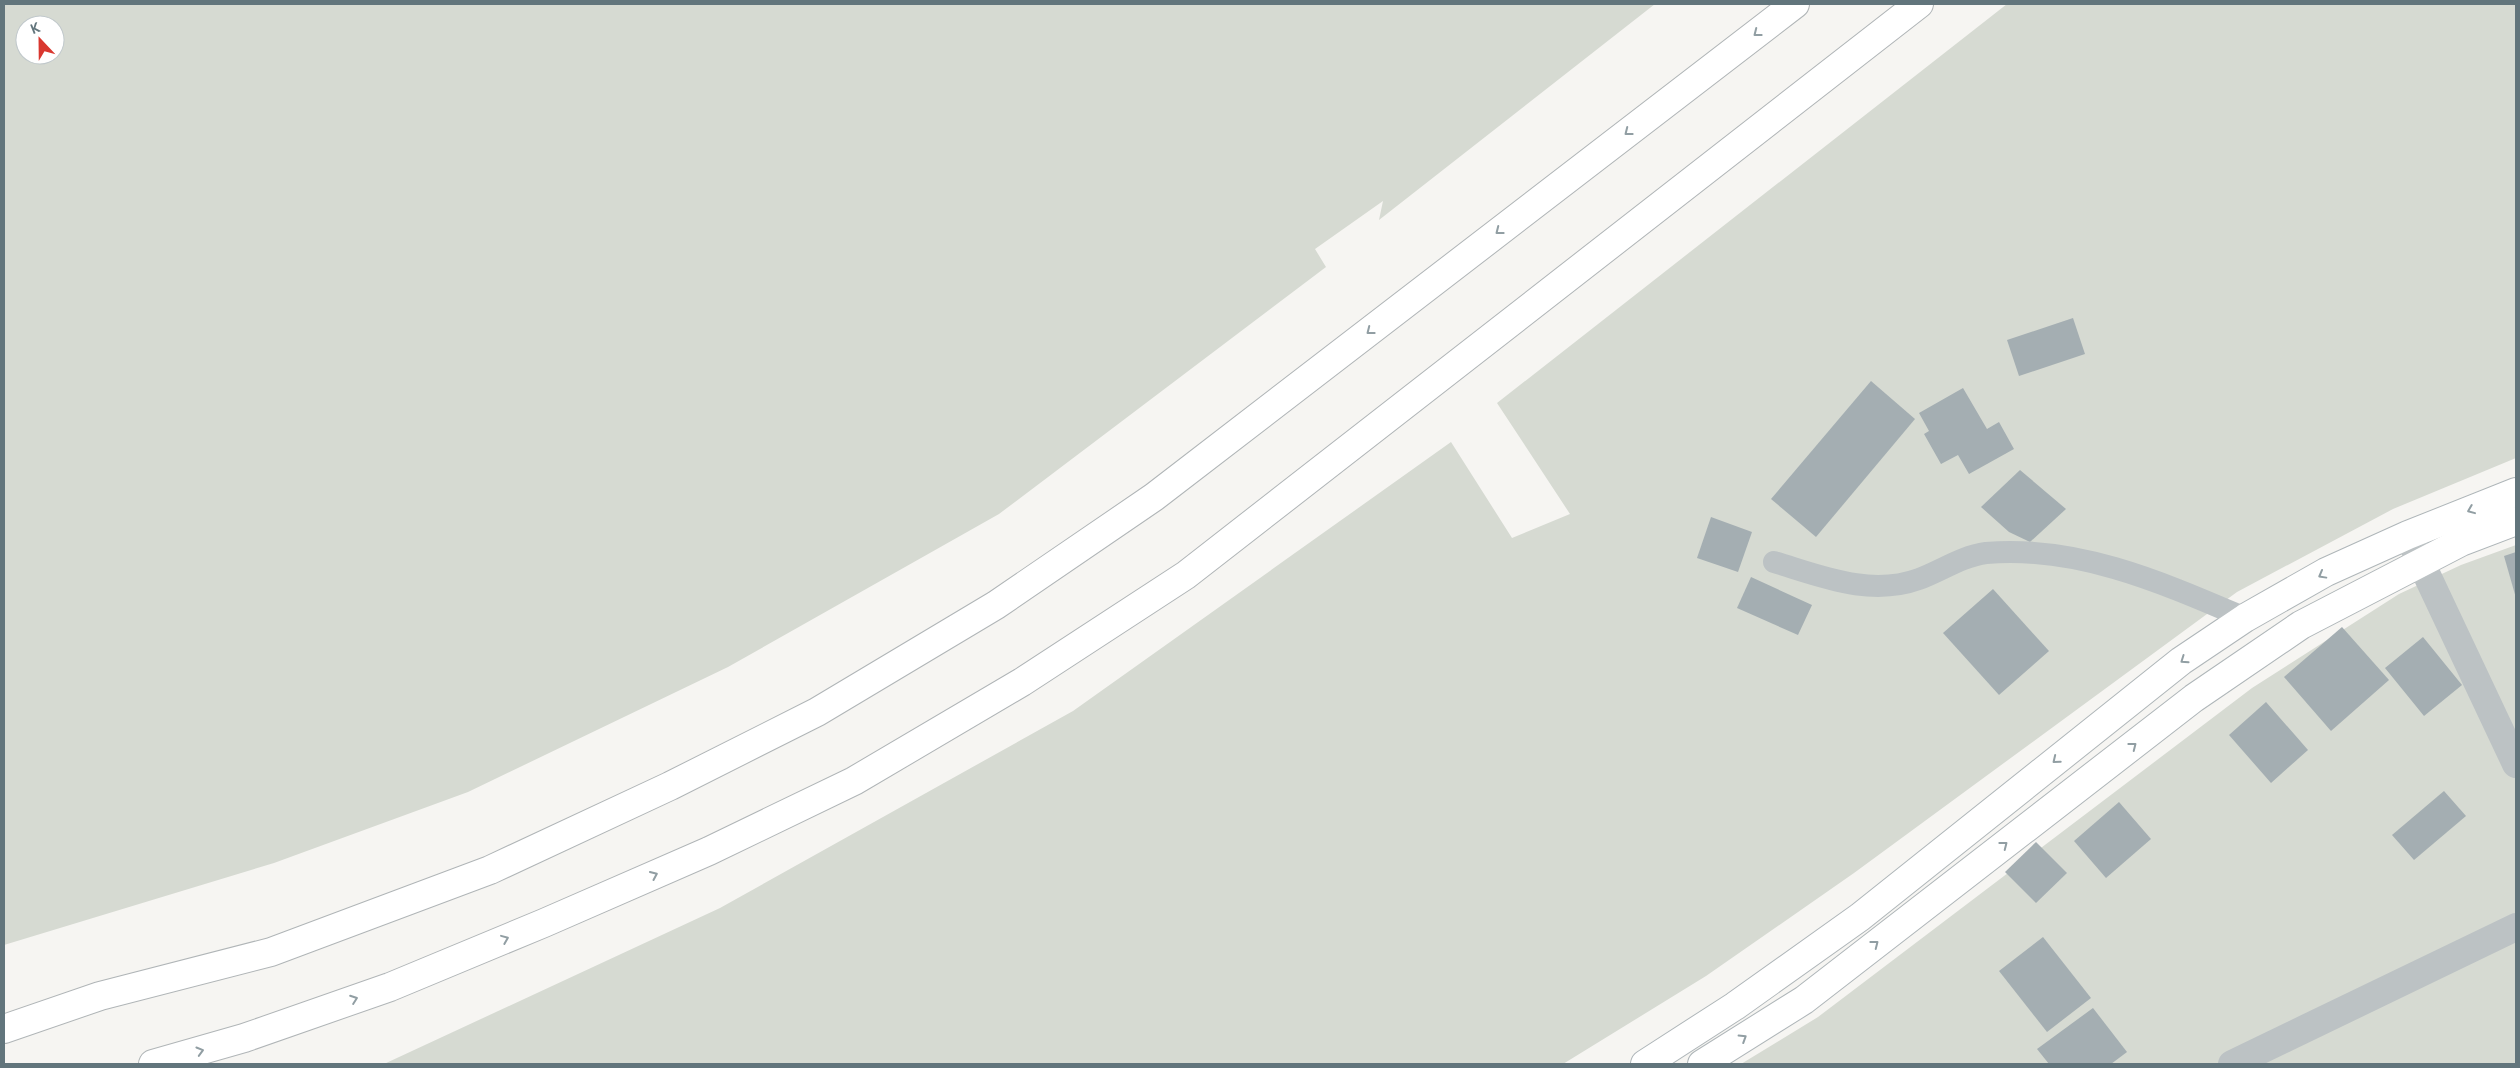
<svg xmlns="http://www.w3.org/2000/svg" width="2520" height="1068" font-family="'Space Grotesk',sans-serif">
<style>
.green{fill:#d6dad2;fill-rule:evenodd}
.building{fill:#a4aeb2}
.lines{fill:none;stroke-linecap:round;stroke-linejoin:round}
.secondary-casing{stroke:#afb6b9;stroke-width:30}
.motorway-casing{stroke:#b0b5b7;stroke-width:30}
.service{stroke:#bcc2c4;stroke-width:22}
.minor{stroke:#bcc2c4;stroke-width:28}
.secondary{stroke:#fff;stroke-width:28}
.motorway{stroke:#fff;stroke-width:28}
.oneway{stroke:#919ea3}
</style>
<rect width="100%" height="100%" fill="#f6f5f2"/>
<g class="green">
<path d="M4,4h1651l-276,216 4,-19 -68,48 11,18 -327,247 -271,153 -260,125 -194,71 -270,82zM25,25h30v30h-30z"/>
<path d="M2007,4h509v454l-123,51 -156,83 -383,281 -148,103 -143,88h-1179l336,-156 353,-197 378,-269 61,96 58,-24 -73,-111z"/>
<path d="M2516,545v519h-775l77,-47 434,-329 147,-94 62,-29z"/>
</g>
<g class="building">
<path d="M2073,318l12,36 -66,22 -12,-36z"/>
<path d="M1871,381l44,38 -99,118 -45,-38z"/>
<path d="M1963,388l24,41 12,-7 15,27 -45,25 -11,-19 -17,9 -17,-30 5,-3 -10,-18z"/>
<path d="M2020,470l46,39 -36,33 -21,-10 -28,-25z"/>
<path d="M1711,517l41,15 -14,40 -41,-14z"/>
<path d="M2516,552v46l-12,-42z"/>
<path d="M1751,577l61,28 -14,30 -61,-27z"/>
<path d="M1993,589l56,62 -50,44 -56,-62z"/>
<path d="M2342,627l47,53 -58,51 -47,-54z"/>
<path d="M2423,637l39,48 -38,31 -39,-48z"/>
<path d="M2266,702l42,48 -37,33 -42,-48z"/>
<path d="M2444,791l22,25 -52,44 -22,-25z"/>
<path d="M2119,802l32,37 -45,39 -32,-37z"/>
<path d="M2036,842l31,31 -31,30 -31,-31z"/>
<path d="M2043,937l48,61 -44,34 -48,-61z"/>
<path d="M2093,1008l34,44 -16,12h-62l-12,-15z"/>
</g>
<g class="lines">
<g class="secondary-casing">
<g id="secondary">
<path d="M1645,1064l90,-58 125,-89 321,-256 64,-43 81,-46 82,-37 108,-43"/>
<path d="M1702,1064l102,-64 390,-302 107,-73 160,-83 55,-21"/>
</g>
</g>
<g class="motorway-casing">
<g id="motorway">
<path d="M4,1029l96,-33 171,-44 219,-82 180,-84 147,-74 179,-107 158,-108 641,-493"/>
<path d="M153,1064l91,-26 146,-51 154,-64 165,-72 145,-70 168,-99 164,-107 733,-571"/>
</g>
</g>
<path class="service" d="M1774,562c47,14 96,35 145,17 22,-8 43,-23 67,-26 92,-8 177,30 259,65"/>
<g class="minor">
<path d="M2408,535l108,229"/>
<path d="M2232,1064l284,-137"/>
</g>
<use href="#secondary" class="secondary"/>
<use href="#motorway" class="motorway"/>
</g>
<defs><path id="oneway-chevron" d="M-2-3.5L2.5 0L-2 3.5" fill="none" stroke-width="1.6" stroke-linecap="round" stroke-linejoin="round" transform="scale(1.25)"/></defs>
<g class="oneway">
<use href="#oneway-chevron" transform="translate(1757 33) rotate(142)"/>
<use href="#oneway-chevron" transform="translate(1628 132) rotate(142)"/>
<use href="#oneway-chevron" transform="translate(1499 231) rotate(142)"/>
<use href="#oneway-chevron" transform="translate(1370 331) rotate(142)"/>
<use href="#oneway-chevron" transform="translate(2471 510) rotate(158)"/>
<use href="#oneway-chevron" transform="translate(2322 575) rotate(151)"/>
<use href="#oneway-chevron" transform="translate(2184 660) rotate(145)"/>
<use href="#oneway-chevron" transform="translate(2133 746) rotate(-38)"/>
<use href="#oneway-chevron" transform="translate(2056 760) rotate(141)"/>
<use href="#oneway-chevron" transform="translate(2004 845) rotate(-38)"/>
<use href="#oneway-chevron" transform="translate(654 875) rotate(-24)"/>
<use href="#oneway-chevron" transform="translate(505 939) rotate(-22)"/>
<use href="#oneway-chevron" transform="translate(1875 944) rotate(-38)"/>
<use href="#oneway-chevron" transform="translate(354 999) rotate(-20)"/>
<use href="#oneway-chevron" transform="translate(1743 1038) rotate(-32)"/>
<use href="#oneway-chevron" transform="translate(200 1051) rotate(-16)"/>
</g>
<rect width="2520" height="1068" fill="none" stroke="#62757c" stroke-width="10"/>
<g transform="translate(40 40) rotate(338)"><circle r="24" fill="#ffffff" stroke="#c0c8cb"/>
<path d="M0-4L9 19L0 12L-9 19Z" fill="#d9372f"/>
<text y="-8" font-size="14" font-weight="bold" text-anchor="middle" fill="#62757c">K</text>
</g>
</svg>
